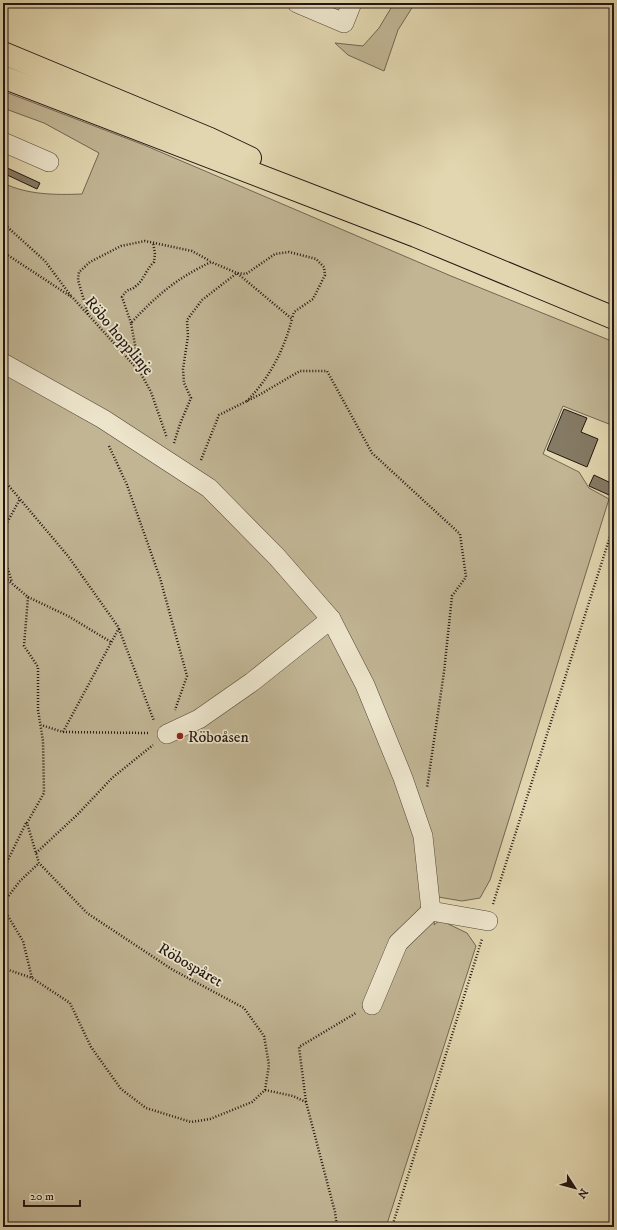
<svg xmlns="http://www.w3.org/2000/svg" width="617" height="1230" font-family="'IM FELL DW Pica',serif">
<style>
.green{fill:#c1b594;stroke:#726653}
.building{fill:#857a64;stroke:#221612}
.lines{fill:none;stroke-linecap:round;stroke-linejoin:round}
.minor-casing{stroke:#524639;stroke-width:20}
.major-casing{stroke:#221612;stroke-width:24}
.path{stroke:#221612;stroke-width:2.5;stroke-dasharray:1 2;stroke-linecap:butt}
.minor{stroke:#ece4cb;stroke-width:19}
.major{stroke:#e1d6af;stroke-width:22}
.poi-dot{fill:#8f2418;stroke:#ece4cb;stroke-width:1.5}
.labels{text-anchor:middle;stroke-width:3.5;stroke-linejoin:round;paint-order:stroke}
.street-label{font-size:16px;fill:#221612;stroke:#ece4cb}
.poi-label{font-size:16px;fill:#221612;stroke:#ece4cb;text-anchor:start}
</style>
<rect width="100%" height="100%" fill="#e1d6af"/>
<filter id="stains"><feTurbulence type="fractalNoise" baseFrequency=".005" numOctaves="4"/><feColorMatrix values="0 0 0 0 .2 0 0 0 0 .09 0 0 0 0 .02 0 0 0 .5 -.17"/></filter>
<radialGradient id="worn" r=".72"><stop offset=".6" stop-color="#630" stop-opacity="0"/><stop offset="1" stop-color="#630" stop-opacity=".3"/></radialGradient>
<g class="green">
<path d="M394,3h21l-17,27 -14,41 -36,-16 -13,-12 28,3 16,-18z"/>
<path d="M3,91l141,54 307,131 163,66v84l-51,-20 -20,48 36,18 10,16 20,11 -119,381 -10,18 -18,3 -24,-4 -4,28 6,-5 27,13 9,13 -90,281h-383v-1044c25,12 52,12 79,11l17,-41 -55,-30 -41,-15z"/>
</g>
<g class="building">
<path d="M3,166l37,17 -3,6 -34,-16z"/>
<path d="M564,409l23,9 -6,14 17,7 -11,28 -40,-17z"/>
<path d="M594,475l19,9 -4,11 -20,-9z"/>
</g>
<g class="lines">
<g class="minor-casing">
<g id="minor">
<path d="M297,3l47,20 8,-20"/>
<path d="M3,142l46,20"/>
<path d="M3,363l100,56 106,69 68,69 54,62 34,66 38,93 20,58 8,75"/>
<path d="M167,734l32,-15 53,-37 79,-63"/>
<path d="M372,1005l26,-62 33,-32 57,10"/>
</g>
</g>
<g class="major-casing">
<g id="major">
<path d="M3,53l207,86 40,19"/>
<path d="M3,77l413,159 198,82"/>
</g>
</g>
<g class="path">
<path d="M3,223l42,38 26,35"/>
<path d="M3,252l70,46 67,74 11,20 16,46"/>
<path d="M88,314l-10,-34 1,-8 11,-10 31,-16 24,-5 47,10 18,10"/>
<path d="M131,323l-9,-26c7,-11 8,-5 14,-11 8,-6 10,-17 18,-24l1,-8 -2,-12"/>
<path d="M140,372l-9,-49c27,-29 45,-44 80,-61l26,11 9,1 29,-20 14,-2 27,7 8,8 1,8 -12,24 -19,13 -2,7"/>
<path d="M174,443l6,-19 11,-26 -7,-15 -1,-14 5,-33 -1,-16 15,-20 35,-27 55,46c-8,31 -23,60 -46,83"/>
<path d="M109,446l18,39 33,93 27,98 -12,34"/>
<path d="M201,460l18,-45 40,-20 41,-24h27l45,82 88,81 6,43 -14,19 -8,76 -17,116"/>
<path d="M3,479l65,77 51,72 -56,104 -22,-7"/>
<path d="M3,530l17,-31"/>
<path d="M3,554l9,28"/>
<path d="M3,576l25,21 -4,49 14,21v43l5,31 1,52 -17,30 12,40 48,50 86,57 71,38 20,28 5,29 -4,25 -13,12 -42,17 -19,3 -45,-14 -25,-19 -30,-42 -21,-44 -38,-25 -29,-10"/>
<path d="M28,597l40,19 43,26"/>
<path d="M119,629l35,92"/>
<path d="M63,732l85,1"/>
<path d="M36,853l41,-38 35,-37 41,-33"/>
<path d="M3,870l23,-47"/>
<path d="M3,903l17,-22 19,-18"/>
<path d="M493,904l121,-380"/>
<path d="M3,908l20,33 9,37"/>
<path d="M265,1090l28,6 13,6 29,110 2,15"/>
<path d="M306,1102l-7,-55 57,-34"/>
<path d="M392,1227l90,-288"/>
</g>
<use href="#minor" class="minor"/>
<use href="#major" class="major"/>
</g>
<circle class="poi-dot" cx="180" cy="736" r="4"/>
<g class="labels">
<g class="street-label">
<text transform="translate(120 335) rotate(50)" y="6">Röbo hopplinje</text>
<text transform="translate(191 964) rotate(30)" y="6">Röbospåret</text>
</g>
<g class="poi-label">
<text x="188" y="742">Röboåsen</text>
</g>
</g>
<rect width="617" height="1230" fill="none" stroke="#e1d6af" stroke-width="16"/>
<rect x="4" y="4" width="609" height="1222" fill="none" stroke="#221612" stroke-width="2"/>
<rect x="8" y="8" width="601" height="1214" fill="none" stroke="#221612"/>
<g transform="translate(575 1188) rotate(126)" stroke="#ece4cb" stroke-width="3" paint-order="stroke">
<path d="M0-3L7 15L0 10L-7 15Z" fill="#221612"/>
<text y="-6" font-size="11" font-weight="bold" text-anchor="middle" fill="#221612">N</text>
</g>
<path d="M24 1200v6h56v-6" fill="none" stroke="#221612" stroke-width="2"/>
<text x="30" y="1200" font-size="12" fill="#221612" stroke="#ece4cb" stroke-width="3" paint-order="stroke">20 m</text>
<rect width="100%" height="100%" filter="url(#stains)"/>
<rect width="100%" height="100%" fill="url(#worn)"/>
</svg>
